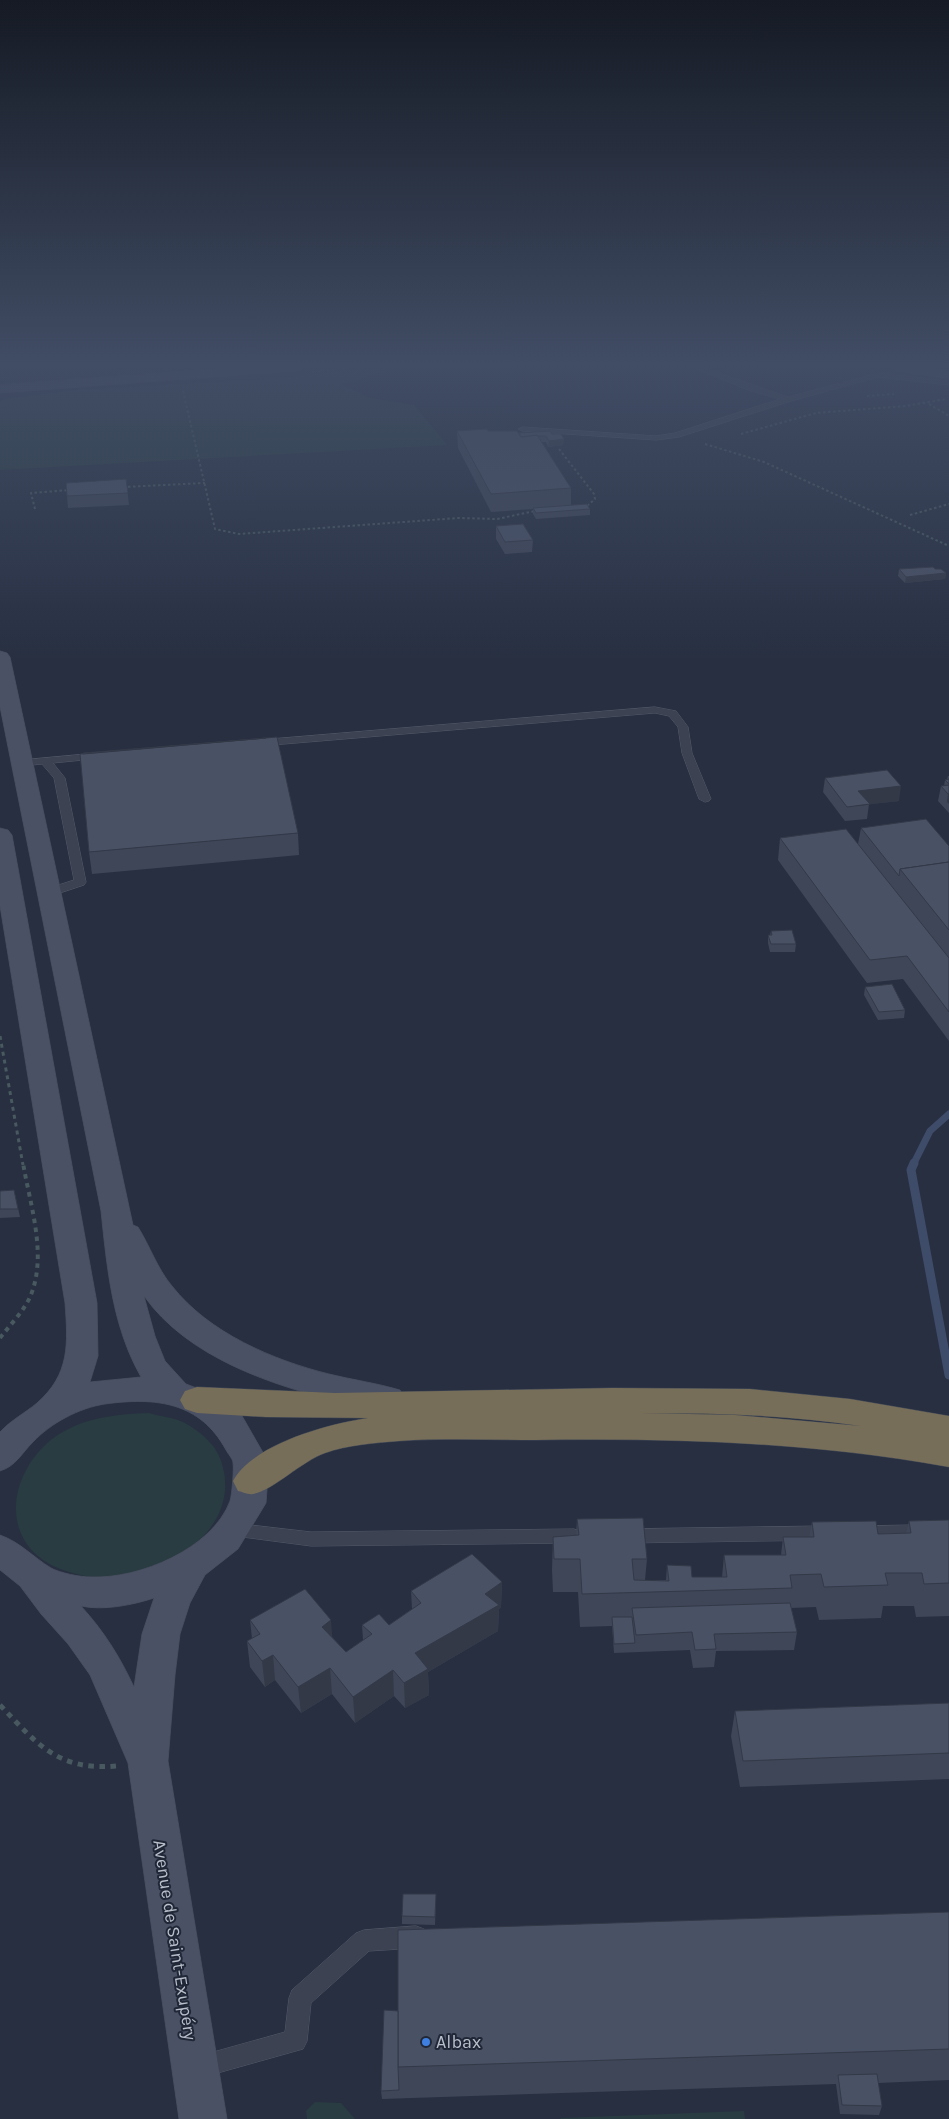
<svg xmlns="http://www.w3.org/2000/svg" width="949" height="2119" font-family="Karla,sans-serif">
<style>
.green{fill:#293c42}
.lines{fill:none;stroke-linecap:round;stroke-linejoin:round}
.stream-far1{stroke:#3e4b69;stroke-width:7}
.stream{stroke:#3e4b69;stroke-width:9}
.service-casing{stroke:#545a68;stroke-width:1}
.secondary-casing{stroke:#454b5a;stroke-width:1}
.motorway-casing{stroke:#434a58;stroke-width:1}
.path-far3{stroke:#48595f;stroke-width:2;stroke-dasharray:2.5 2.5;stroke-linecap:butt}
.path-far2{stroke:#48595f;stroke-width:3;stroke-dasharray:4 4;stroke-linecap:butt}
.path-far1{stroke:#48595f;stroke-width:4;stroke-dasharray:4.5 4.5;stroke-linecap:butt}
.path{stroke:#48595f;stroke-width:5;stroke-dasharray:5.5 5.5;stroke-linecap:butt}
.service{fill:#3c4251;fill-rule:evenodd}
.secondary{fill:#4a5164;fill-rule:evenodd}
.motorway{fill:#776e59;fill-rule:evenodd}
.wall{fill:#3f4657}
.shaded-wall{fill:#333947}
.building{fill:#495165;stroke:#333947}
.shop-dot{fill:#3f7fe0;stroke:#202736;stroke-width:2}
.labels{text-anchor:middle;stroke-width:4;stroke-linejoin:round;paint-order:stroke}
.near-street-label{font-size:18px;fill:#b9becb;stroke:#202736}
.near-poi-label{font-size:18px;fill:#b9becb;stroke:#202736;text-anchor:start}
</style>
<rect width="100%" height="100%" fill="#272f41"/>
<g class="green">
<path d="M375,367h7l5,4 -46,13 29,14 44,7 33,40 -447,25v-69l5,-2 71,-9 200,-11z"/>
<path d="M149,1413c9,3 20,4 29,7 19,8 39,24 44,44 19,63 -50,108 -105,114 -20,2 -40,-3 -59,-10 -58,-24 -52,-92 -6,-129 28,-21 63,-25 97,-26z"/>
<path d="M315,2102l26,1 14,16h-48l-1,-8z"/>
<path d="M744,2111l1,8h-185l1,-1z"/>
</g>
<g class="lines">
<path class="stream-far1" d="M913,1165l17,-34 19,-17"/>
<path class="stream" d="M914,1163l-3,7 38,205"/>
<g class="service-casing">
<g id="service">
<path d="M692,367h9l87,30 90,-24 71,8v4l-71,-8 -87,24 -112,36 -23,3 -134,-9 -4,-2 4,-2 134,9 19,-3 105,-34 -29,-8z"/>
<path d="M655,707l21,4 12,16 4,26 19,46 -2,2 -4,1 -6,-3 -17,-46 -4,-26 -9,-11 -14,-3 -395,33 -5,-3 5,-3z"/>
<path d="M99,753l5,3 -1,2 -50,5 12,15 21,104 -2,3 -30,10h-8l-2,-3 2,-3 28,-9 -20,-102 -12,-14 -20,2 -5,-3 5,-3z"/>
<path d="M233,1523l78,9 263,-3 6,2 3,5 -3,5 -6,2 -263,3 -84,-11 -3,-5 3,-5z"/>
<path d="M920,1525l6,2 3,5 -3,5 -6,2 -60,1 -6,-2 -3,-5 3,-5 6,-2z"/>
<path d="M829,1526l6,2 3,5 -3,5 -6,2 -204,3 -6,-2 -3,-5 3,-5 6,-2z"/>
<path d="M416,1926l8,3 3,8 -3,8 -8,3 -47,3 -58,52 -4,38 -4,8 -103,29 -8,-4 -4,-8 4,-8 93,-26 4,-34 3,-8 64,-57 8,-3z"/>
</g>
</g>
<g class="secondary-casing">
<g id="secondary">
<path d="M241,367h60l-7,4 -294,22v-8z"/>
<path d="M890,367h33l26,4v8l-52,-8z"/>
<path d="M0,651l7,2 3,4 123,568 5,2c12,19 19,41 34,59 37,47 101,74 157,88 24,6 48,9 71,16l5,9 -5,9c-19,6 -40,-2 -60,-6 -69,-17 -153,-45 -196,-106l11,40 10,25 21,23 32,12 23,18 28,49 -3,40 -6,10 -22,36 -33,26 -15,28 -10,31 -5,41 -7,86 59,358h-48l-51,-356 -38,-88 -22,-31 -27,-30 -21,-28 -20,-16v-35c20,7 33,22 51,33 9,5 29,9 40,9 48,2 121,-28 139,-76 2,-6 4,-32 3,-38 0,-4 -5,-9 -7,-13 -26,-48 -70,-53 -121,-46 -26,4 -54,19 -72,38 -12,12 -17,24 -33,29v-39c11,-12 25,-19 37,-29 33,-29 31,-59 28,-100l-65,-397v-78l8,2 4,5 85,468 1,53 -8,26 51,-5c-29,-51 -34,-109 -40,-166l-101,-504zM154,1598l-12,36 -8,53c-14,-30 -30,-56 -53,-81 22,5 52,-1 73,-8z"/>
</g>
</g>
<g class="motorway-casing">
<path id="motorway" d="M197,1387l138,6 277,-5 138,1 100,10 99,17v51c-137,-25 -275,-29 -414,-27 -45,0 -91,-2 -136,1 -24,2 -52,4 -74,12 -23,8 -53,38 -72,41 -5,1 -10,-2 -15,-3l-5,-10c20,-37 95,-57 135,-63l-102,-1 -69,-4 -12,-4 -5,-9 5,-9zM640,1413c75,0 148,2 221,13l-126,-11z"/>
</g>
<g class="path-far3">
<path d="M312,372l44,-5"/>
<path d="M183,391l32,138 24,5 219,-16 39,1 38,-8"/>
<path d="M867,396l27,-2"/>
<path d="M929,404l20,12"/>
<path d="M741,434l75,-21 90,-7 40,-7"/>
<path d="M705,444l59,18 185,84"/>
<path d="M559,449l35,45 1,5 -9,8"/>
<path d="M123,487l82,-4"/>
<path d="M35,509l-4,-16 39,-3"/>
<path d="M910,515l39,-11"/>
</g>
<path class="path-far2" d="M0,1036l23,129"/>
<path class="path-far1" d="M0,1338c10,-13 23,-26 30,-41 18,-41 0,-92 -7,-134"/>
<path class="path" d="M0,1705c37,39 58,66 116,61"/>
<use href="#service" class="service"/>
<use href="#secondary" class="secondary"/>
<use href="#motorway" class="motorway"/>
</g>
<g class="wall">
<path d="M457,431l95,3 11,11 -15,2 -2,-5h-5l30,46v17l19,4v6l-54,4 -3,-5v-5l-42,3 -33,-64z"/>
<path d="M126,479l3,26 -61,3 -1,-12z"/>
<path d="M496,526l37,14 -1,12 -27,2 -9,-15z"/>
<path d="M899,569h36l11,4 -1,6 -40,4 -7,-7z"/>
<path d="M948,776h1v37l-11,-12 3,-15h3l1,-6 2,-1z"/>
<path d="M825,778l74,23 -30,3 -2,15 -22,2 -22,-29z"/>
<path d="M861,828l88,18v195l-46,-62 -36,4 -89,-123 2,-22 78,6z"/>
<path d="M298,833l1,22 -207,19 -3,-22z"/>
<path d="M771,931l25,13 -1,8h-25l-2,-9v-8h2z"/>
<path d="M865,987l40,23 -1,8 -26,2 -14,-25z"/>
<path d="M14,1190l6,27 -20,1v-27z"/>
<path d="M577,1519l70,40 -2,21h21l1,-15 25,12h30l2,-22h57l2,-18h26l3,-15 66,12 28,-1 3,-12 40,-1v96l-33,1 -2,-11h-31l-2,12 -62,2 -3,-13 -25,1 6,24 -3,18 -78,1 -2,16 -21,1 -3,-18 -76,3 -2,-27 -32,1 -2,-35h-25l-1,-22 1,-33 23,-2z"/>
<path d="M502,1582l-1,25 -2,2 -1,22 -70,41 1,23 -24,13 -11,-12 -39,27 -23,-29 -31,19 -26,-33 -10,7 -15,-20 -3,-26 5,-2 -2,-19 82,17 14,15 17,-12 -1,-15h27l23,-16 -1,-18z"/>
<path d="M949,1703v76l-209,8 -9,-51 4,-25z"/>
<path d="M436,1894l-1,31 -33,-1v-8z"/>
<path d="M949,1912v168l-71,3 4,23 -3,9 -39,-1 -4,-30 -454,15 -1,-8 17,-80z"/>
</g>
<g class="shaded-wall">
<path d="M564,439l-1,6 -15,2 1,-6z"/>
<path d="M946,573l-1,6 -40,4 1,-6z"/>
<path d="M901,786l-2,15 -42,5 1,-15z"/>
<path d="M948,794h1v10l-2,-2 -1,7z"/>
<path d="M502,1582l-1,25 -2,2 -1,22 -70,41 1,23 -24,13 -1,-25 11,-30 70,-59z"/>
<path d="M331,1620l2,26 -11,-19z"/>
<path d="M273,1655l2,25 -10,7 -3,-26z"/>
<path d="M330,1668l2,26 -31,19 -3,-26z"/>
<path d="M393,1670l1,26 -39,27 -2,-26z"/>
</g>
<g class="building">
<path d="M487,429l1,2h29l4,6 16,-2 34,53 -80,6 -34,-63z"/>
<path d="M550,431l2,3h9l3,5 -15,2 -3,-5h-8l-1,-1 -16,2 -2,-4z"/>
<path d="M126,479l2,14 -61,3 -1,-13z"/>
<path d="M587,504l3,5 -54,4 -3,-5z"/>
<path d="M523,524l10,16 -28,2 -9,-16z"/>
<path d="M933,567l2,2h6l5,4 -40,4 -7,-8z"/>
<path d="M277,737l21,96 -209,19 -9,-98z"/>
<path d="M266,738l-183,16v-1z"/>
<path d="M887,770l14,16 -43,5 12,13 -23,3 -22,-29z"/>
<path d="M949,779v5l-4,-4z"/>
<path d="M949,785v9h-1l-7,-8z"/>
<path d="M926,819l23,27v16l-49,7 -1,7 -38,-48z"/>
<path d="M846,829l103,129v54l-42,-56 -37,4 -90,-122z"/>
<path d="M949,862v68l-49,-61z"/>
<path d="M792,930l4,14h-25l-3,-9h4l-1,-4z"/>
<path d="M892,984l13,26 -26,2 -14,-25z"/>
<path d="M14,1190l4,19h-18v-18z"/>
<path d="M643,1518l4,41h-15l2,21 35,1 -2,-16 24,1 1,11h35l-3,-22h62l-3,-18h31l-2,-15 64,-1 2,13 33,-1 -2,-12 40,-1v63l-25,1 -2,-11h-37l3,12 -64,2 -3,-13 -31,1 2,13 -210,6 -2,-35h-26l-1,-22 26,-2 -2,-16z"/>
<path d="M472,1554l30,28 -17,12 14,11 -84,48 13,16 -24,14 -11,-13 -40,27 -23,-29 -32,19 -25,-32 -11,6 -15,-20 13,-7 -10,-14 55,-31 26,31 -9,7 24,25 26,-18 -10,-9 17,-11 10,11 32,-22 -10,-12z"/>
<path d="M790,1603l7,29 -83,2 2,15 -21,1 -3,-18 -56,3 -4,-27z"/>
<path d="M612,1617h20l3,26 -21,1z"/>
<path d="M949,1703v50l-206,8 -8,-50z"/>
<path d="M403,1894h33l-1,23 -33,-1z"/>
<path d="M949,1912v137l-551,18v-137z"/>
<path d="M384,2010l14,1v56l1,23 -18,1z"/>
<path d="M877,2074l5,32 -40,-1 -4,-30z"/>
</g>
<linearGradient id="sky" x2="0" y2="1"><stop stop-color="#151a24"/><stop offset="0.55" stop-color="#414d65"/><stop offset="1" stop-color="#414d65" stop-opacity="0"/></linearGradient>
<rect width="949" height="663" fill="url(#sky)"/>
<circle class="shop-dot" cx="426" cy="2042" r="5"/>
<g class="labels">
<g class="near-street-label">
<text transform="translate(175 1940) rotate(81)" y="6">Avenue de Saint-Exupéry</text>
</g>
<g class="near-poi-label">
<text x="436" y="2048">Albax</text>
</g>
</g>
</svg>
